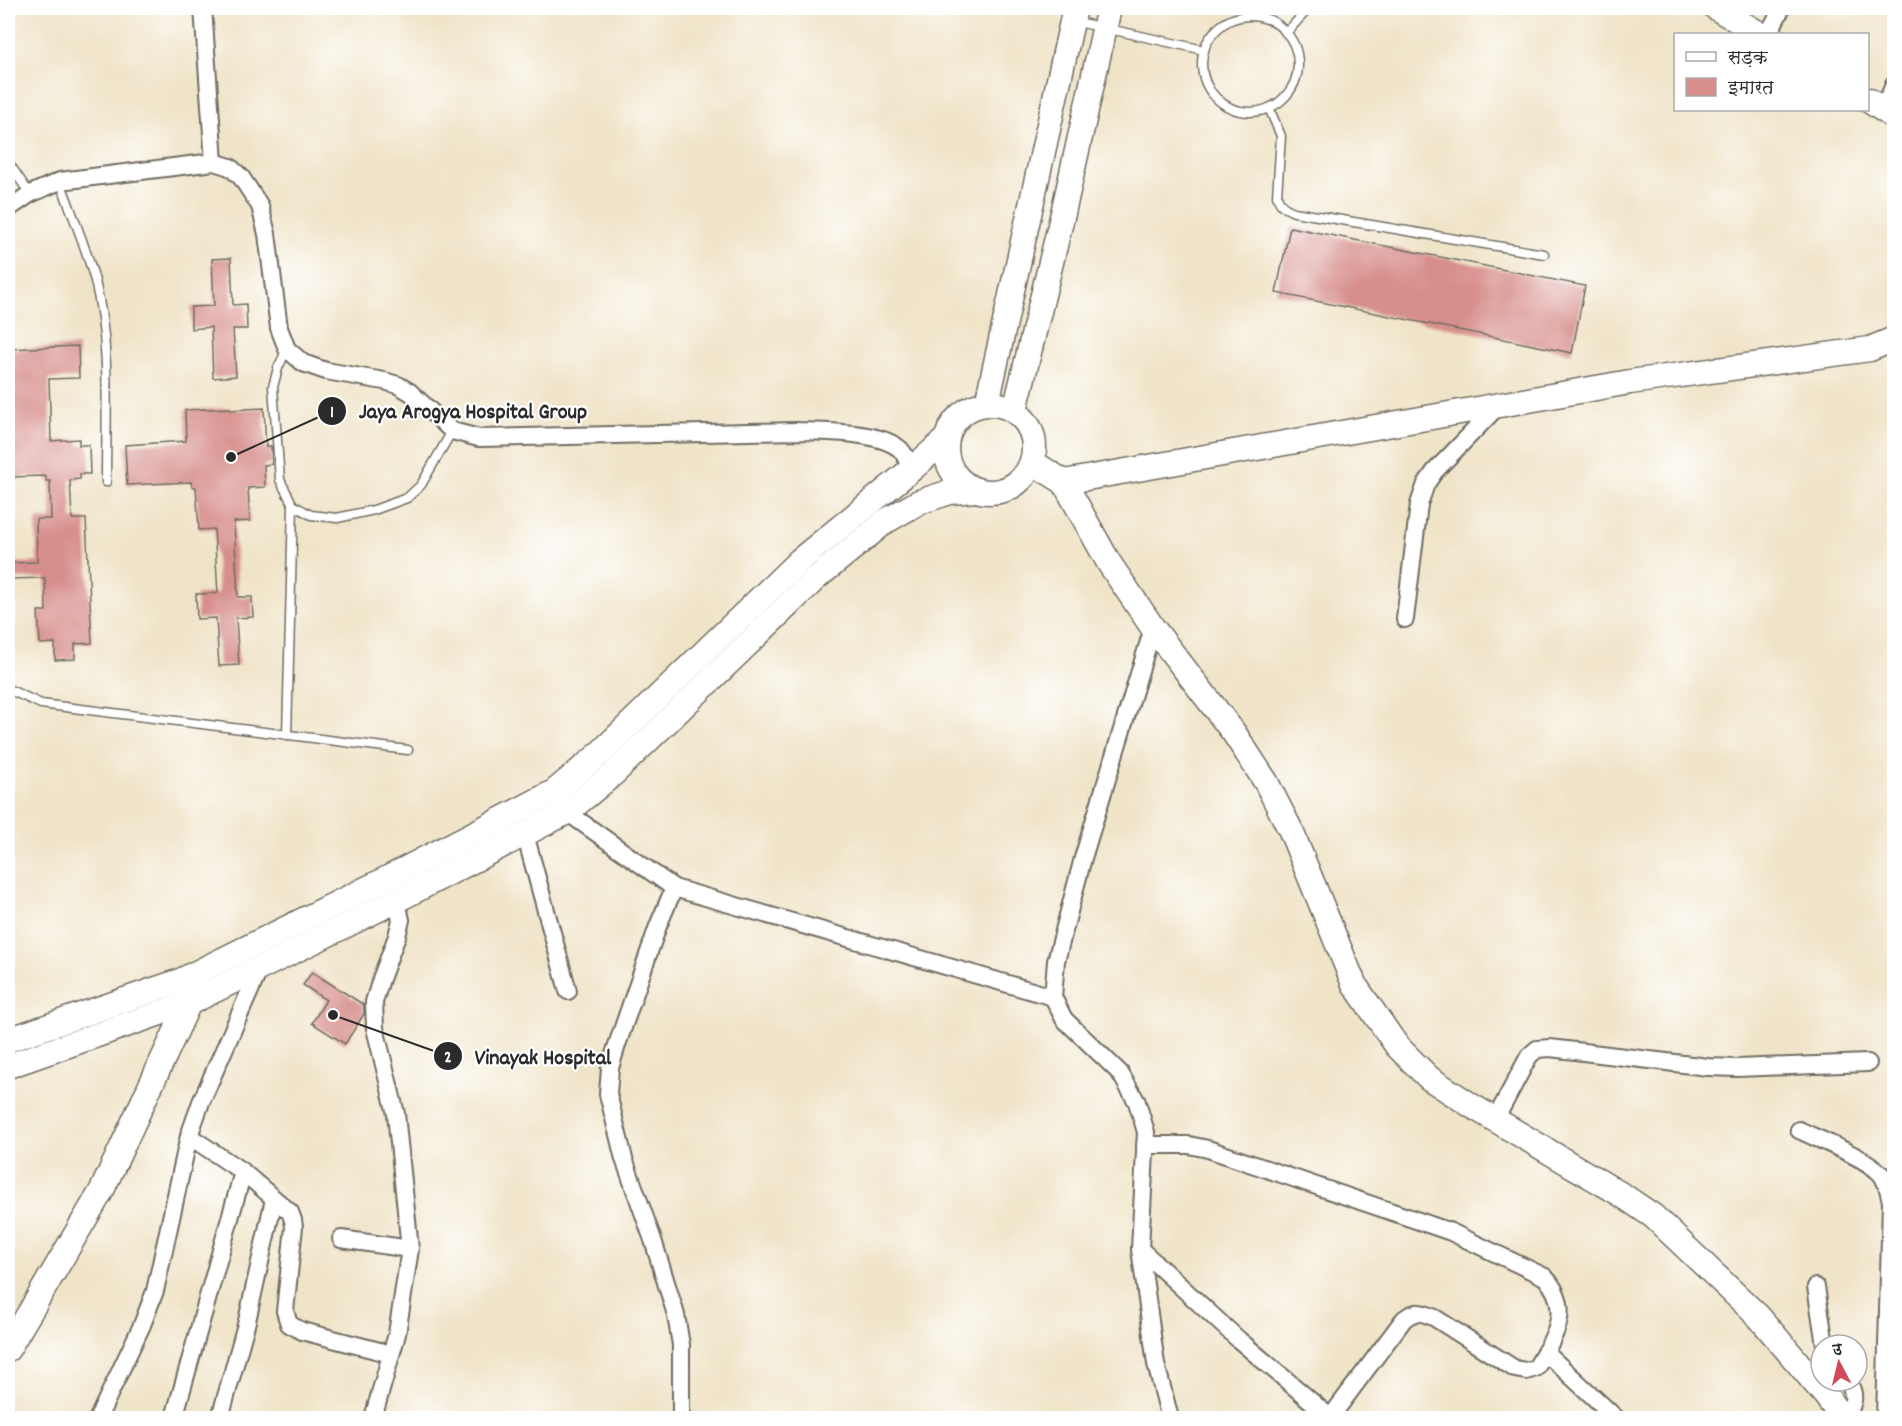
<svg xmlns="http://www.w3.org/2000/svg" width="1902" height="1426" font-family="Dekko,'Playpen Sans Deva',sans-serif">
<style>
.building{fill:#d78f8c}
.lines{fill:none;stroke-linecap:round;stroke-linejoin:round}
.lane-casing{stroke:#706c62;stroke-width:11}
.street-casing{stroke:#706c62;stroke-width:20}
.secondary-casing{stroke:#706c62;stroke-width:27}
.lane{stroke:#fff;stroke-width:8}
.street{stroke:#fff;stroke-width:16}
.secondary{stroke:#fff;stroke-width:24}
.leader{fill:none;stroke:#2b2b2b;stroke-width:2}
.callout-dot{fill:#2b2b2b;stroke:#fff;stroke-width:2}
.mark-label{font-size:18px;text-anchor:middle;font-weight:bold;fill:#fff}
.callout-label{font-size:22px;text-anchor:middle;font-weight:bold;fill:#2b2b2b;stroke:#fff;stroke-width:4.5;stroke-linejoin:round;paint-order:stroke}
</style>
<rect width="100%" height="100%" fill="#fff"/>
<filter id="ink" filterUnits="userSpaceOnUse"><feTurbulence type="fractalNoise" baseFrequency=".0167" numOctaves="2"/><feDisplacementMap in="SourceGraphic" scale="12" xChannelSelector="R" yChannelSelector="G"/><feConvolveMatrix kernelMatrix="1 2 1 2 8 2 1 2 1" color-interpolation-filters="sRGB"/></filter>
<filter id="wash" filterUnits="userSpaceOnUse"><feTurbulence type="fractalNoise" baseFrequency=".008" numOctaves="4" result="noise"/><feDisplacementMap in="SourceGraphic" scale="24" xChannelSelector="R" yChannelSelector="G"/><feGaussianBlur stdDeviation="1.35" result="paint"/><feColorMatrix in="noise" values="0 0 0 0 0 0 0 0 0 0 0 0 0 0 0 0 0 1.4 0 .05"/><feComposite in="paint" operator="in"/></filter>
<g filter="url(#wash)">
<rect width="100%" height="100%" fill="#f0e4c8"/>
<g id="blocks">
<g class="building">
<path d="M1290,227l295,59 -13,67 -296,-60z"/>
<path d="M231,258l2,47 13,-1 1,25h-14l3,47 -23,2 -2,-51 -20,2v-22l23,-1 -2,-47z"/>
<path d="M78,346l1,32 -30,1 2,62 28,-2v6h10l1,29h-10v5l-10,1 2,39h14l6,124 -17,1v15l-20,1v-17l-15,1 -2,-33h8l-1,-33 -37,1v-16l29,-1 -1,-43h15l-1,-38h-4v-5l-38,1v-128z"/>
<path d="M230,408v2l34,-2 2,39 5,-1 1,18 -8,1 1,22 -17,1 2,33 -16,1 4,75h14l1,20 -17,1 3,47 -20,1 -3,-48 -19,1 -1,-25 22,-1 -4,-64 -15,1 -3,-43h-4l-1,-5 -64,3 -2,-40 61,-4 -1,-31z"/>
<path d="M312,972l52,33v9l-19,30 -33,-21 14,-23 -23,-15z"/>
</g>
</g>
</g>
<g filter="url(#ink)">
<use href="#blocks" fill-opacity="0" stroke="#706c62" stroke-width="1.5"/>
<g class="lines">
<g class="lane-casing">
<g id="lane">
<circle cx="1250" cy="64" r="48"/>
<path d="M1073,21l131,29"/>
<path d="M1286,33l23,-25"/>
<path d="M1269,108l12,28 -4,60c3,10 8,12 17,16l250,42"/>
<path d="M8,162l22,32"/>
<path d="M60,181c12,33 26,66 35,100 16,64 11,135 11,201"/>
<path d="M287,349l-9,19 -5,19 7,93 13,25 18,10 26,3 37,-8 33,-12 14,-13 31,-54"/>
<path d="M8,689l33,15 367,46"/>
<path d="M287,735l6,-230"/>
</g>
</g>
<g class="street-casing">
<g id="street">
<path d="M203,8l11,154"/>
<path d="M1768,34l14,-26"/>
<path d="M1883,110l11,-25"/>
<path d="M8,209l22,-15 30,-13 154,-19 16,5 11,10 19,29 7,28 12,94 8,21 16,14 23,8 58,10 14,4 12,7 42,39 27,7 318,-7c27,1 82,0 103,18 5,5 9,14 12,20"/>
<path d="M1405,619l14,-115 7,-20 9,-13 64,-66"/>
<path d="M1153,628l-70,230 -27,103 -3,36 11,22 56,54 17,29 9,30 -6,117 16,115 14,54"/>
<path d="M563,805l4,7 107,76 379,109"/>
<path d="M525,834l43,157"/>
<path d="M674,888l-16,38 -41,119 -7,23 -2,26 16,65 29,81 23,75 5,30v73"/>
<path d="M1495,1120l34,-64 8,-7 13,-1 158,19 29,1 131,-5"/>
<path d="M1799,1130c21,10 65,27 80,42 8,7 10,20 12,30l-6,216"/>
<path d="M189,1136l54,36 47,40 3,8 1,7 -9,84 4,13 13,7 89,23"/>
<path d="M1145,1145h44l19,4 243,83 94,45c29,32 9,60 -9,91l-10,3 -11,-2 -80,-51c-13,-6 -19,-8 -31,1l-74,99"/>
<path d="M341,1239l69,10"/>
<path d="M1140,1249l99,91 92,78"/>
<path d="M1816,1287l9,58"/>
<path d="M1545,1352l71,66"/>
<path d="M98,1418l44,-93 13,-34 34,-155 12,-34 59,-134"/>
<path d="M174,1418l69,-246"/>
<path d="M220,1418l27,-97 27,-122"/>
<path d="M373,1418l24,-84 13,-85 -14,-135 -21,-86 -1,-26 7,-23 16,-43 4,-16 -2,-9 -6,-9"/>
<path d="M1847,1418c6,-16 10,-21 1,-37"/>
</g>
</g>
<g class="secondary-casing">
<g id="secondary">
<path d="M1716,8l44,26"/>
<path d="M1868,100l26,17"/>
<path d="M987,403l88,-395"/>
<circle cx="990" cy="448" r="44"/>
<path d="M1015,410l48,-197 46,-205"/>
<path d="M1032,462l32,20 45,81 44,65 81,105 32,49 25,49 63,153 43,62 32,32 43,28 150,89 31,21 106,101 67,79 16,22"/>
<path d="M1064,482l566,-100 240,-33 24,-10"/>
<path d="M8,1040l172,-59 202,-100 172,-89 43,-36 203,-196 112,-91 34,-30"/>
<path d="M8,1066l181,-63 204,-101 174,-90 46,-38 203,-196 70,-57 33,-19 31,-10 26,-2"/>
<path d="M8,1349l94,-159 87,-187 -3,-9"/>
</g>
</g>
<use href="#lane" class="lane"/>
<use href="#street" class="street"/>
<use href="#secondary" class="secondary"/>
</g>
</g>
<path class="leader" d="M231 457L332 411M333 1015L448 1056"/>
<g class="callout-dot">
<circle cx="231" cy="457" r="6"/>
<circle cx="333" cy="1015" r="6"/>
<circle cx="332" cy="411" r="15"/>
<circle cx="448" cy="1056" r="15"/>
</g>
<g class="mark-label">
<text x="332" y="417">1</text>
<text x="448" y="1062">2</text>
</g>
<g class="callout-label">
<text x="473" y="418">Jaya Arogya Hospital Group</text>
<text x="543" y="1064">Vinayak Hospital</text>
</g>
<rect width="1902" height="1426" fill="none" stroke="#fff" stroke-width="30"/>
<rect x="1674" y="33" width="195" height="78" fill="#ffffff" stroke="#aaaaaa" stroke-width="1.5"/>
<rect x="1686" y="52" width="30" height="9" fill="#ffffff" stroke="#aaaaaa" stroke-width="1.5"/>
<text x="1728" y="63" font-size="18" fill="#2b2b2b">सड़क</text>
<rect x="1686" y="78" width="30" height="18" fill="#d78f8c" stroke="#aaaaaa" stroke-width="1.5"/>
<text x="1728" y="93" font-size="18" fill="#2b2b2b">इमारत</text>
<g transform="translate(1839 1363) rotate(353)"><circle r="28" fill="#ffffff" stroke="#aaaaaa" stroke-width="1.5"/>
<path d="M0-4.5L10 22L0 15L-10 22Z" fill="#d1495b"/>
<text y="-9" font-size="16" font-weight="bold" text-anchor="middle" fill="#2b2b2b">उ</text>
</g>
</svg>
